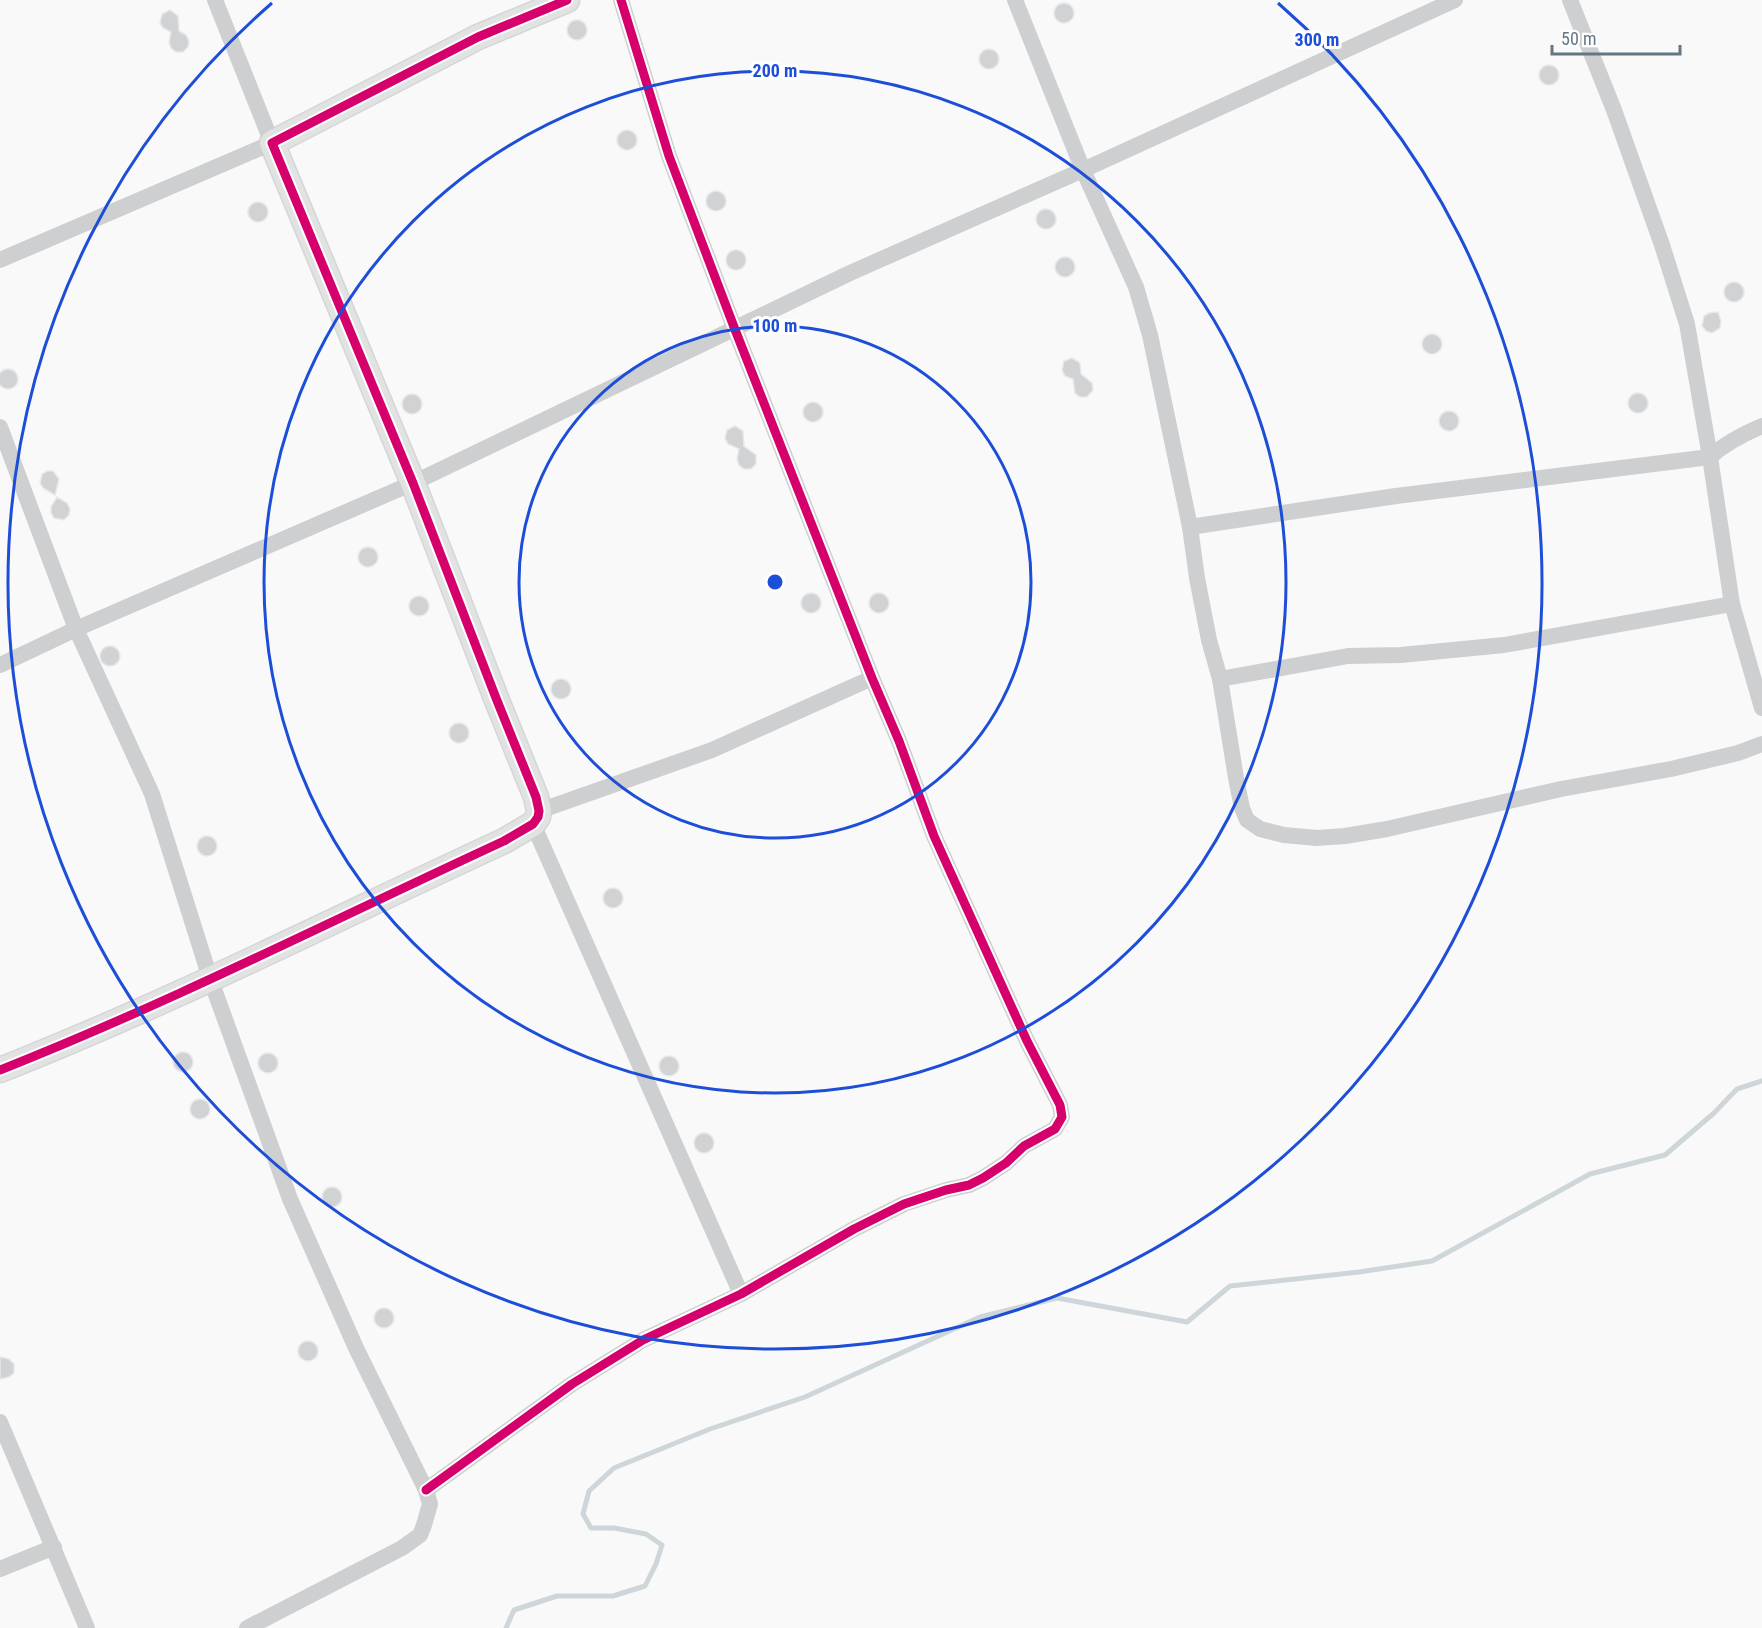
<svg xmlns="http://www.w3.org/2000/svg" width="1762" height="1628" font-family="'Roboto Condensed',sans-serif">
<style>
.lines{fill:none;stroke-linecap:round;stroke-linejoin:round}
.stream{stroke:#ced6d9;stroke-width:5}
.building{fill:#d0d2d3;stroke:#e8e8e8;stroke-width:1.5}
.secondary-casing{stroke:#d5d6d7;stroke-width:27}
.street{stroke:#cecfd0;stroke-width:16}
.secondary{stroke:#e1e2e2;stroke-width:24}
.cycleway-casing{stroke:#fff;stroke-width:13}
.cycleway{stroke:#d6006c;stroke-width:9}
.ring{fill:none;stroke:#1d4ed8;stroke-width:3}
.centre{fill:#1d4ed8;stroke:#fff;stroke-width:3}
.ring-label{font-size:18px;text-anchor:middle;font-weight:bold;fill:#1d4ed8;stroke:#fff;stroke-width:6;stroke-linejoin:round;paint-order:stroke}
</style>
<rect width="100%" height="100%" fill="#f9f9f9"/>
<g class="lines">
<path class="stream" d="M506,1628l8,-18 43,-14h56l32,-10 11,-22 6,-19 -16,-11 -32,-6h-23l-8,-14 6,-23 25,-23 96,-39 95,-32 175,-80 77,-19 130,24 43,-36 129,-14 73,-11 158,-87 75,-19 49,-42 23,-24 25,-8"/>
</g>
<g class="building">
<circle cx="1064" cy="13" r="10"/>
<path d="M170,10l8,6 1,15 7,4 3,6 -1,6 -5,5h-7l-5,-4 -2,-6 2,-10 -8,-4 -3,-5 2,-9z"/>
<circle cx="577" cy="30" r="10"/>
<circle cx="989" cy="59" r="10"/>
<circle cx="1549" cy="75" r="10"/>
<circle cx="627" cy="140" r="10"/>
<circle cx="716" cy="201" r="10"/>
<circle cx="258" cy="212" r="10"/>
<circle cx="1046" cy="219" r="10"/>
<circle cx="736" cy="260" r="10"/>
<circle cx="1065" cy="267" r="10"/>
<circle cx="1734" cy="292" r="10"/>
<path d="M1718,312l3,9 -1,7 -8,5 -6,-2 -4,-5 2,-10 5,-3z"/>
<circle cx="1432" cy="344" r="10"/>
<path d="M1072,358l8,5 1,11 11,9 1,7 -6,7h-7l-5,-4 -2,-14 -8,-3 -3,-6 2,-9z"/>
<circle cx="8" cy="379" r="10"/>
<circle cx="1638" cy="403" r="10"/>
<circle cx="412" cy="404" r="10"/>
<circle cx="813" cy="412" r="10"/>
<circle cx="1449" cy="421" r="10"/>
<path d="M735,426l8,5 1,15 12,9v9l-5,5h-7l-5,-4 -2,-6 2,-10 -11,-5 -3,-6 2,-8z"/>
<path d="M47,471h6l6,8 -4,16 -12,-7 -3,-5 2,-9z"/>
<path d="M57,497l10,6 3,6 -1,6 -5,5 -10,-2 -3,-5v-6z"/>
<circle cx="368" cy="557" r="10"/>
<circle cx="811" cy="603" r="10"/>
<circle cx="879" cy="603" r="10"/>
<circle cx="419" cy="606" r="10"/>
<circle cx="110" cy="656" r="10"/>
<circle cx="561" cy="689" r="10"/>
<circle cx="459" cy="733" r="10"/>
<circle cx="207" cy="846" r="10"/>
<circle cx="613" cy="898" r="10"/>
<circle cx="183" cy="1062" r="10"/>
<circle cx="268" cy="1063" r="10"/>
<circle cx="669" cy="1066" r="10"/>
<circle cx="200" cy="1109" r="10"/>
<circle cx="704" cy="1143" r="10"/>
<circle cx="332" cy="1197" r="10"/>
<circle cx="384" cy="1318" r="10"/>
<circle cx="308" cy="1351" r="10"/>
<path d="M0,1357l9,2 5,5v9l-5,4 -9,2z"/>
</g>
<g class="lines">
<g class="secondary-casing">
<path id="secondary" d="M0,1070c172,-68 337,-152 504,-229l29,-17 5,-7 1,-6 -3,-14 -40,-99 -83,-215 -141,-340 206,-106 89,-37"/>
</g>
<g class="street">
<path d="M1015,0l68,170 53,117 14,48 40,192 7,51 12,62 11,39 16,99 6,30 5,12 13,9 24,6 33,3 28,-2 42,-7 174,-40 110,-20 67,-16 24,-9"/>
<path d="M1570,0l44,110 48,135 25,79 23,133"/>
<path d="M0,260l272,-117 -57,-143"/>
<path d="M0,427l76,202 76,165 58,184 80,221 66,149 70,142 4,14 -6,21 -4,10 -18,13 -155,80"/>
<path d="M1710,457c15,-14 33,-23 52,-31"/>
<path d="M1190,527l206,-31 314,-39 22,147 30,104"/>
<path d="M0,665l76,-36 337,-146 437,-210 233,-103 372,-170"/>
<path d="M1220,679l128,-23 53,-1 103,-10 228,-41"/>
<path d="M539,811l173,-61 160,-72"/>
<path d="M533,824l208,470"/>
<path d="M0,1422l87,206"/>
<path d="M426,1490l146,-106 71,-44 98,-46 113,-65 50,-25 42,-14 23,-5 14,-7 23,-15 18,-17 31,-17 7,-12 -2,-12 -33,-64 -93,-205 -35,-95 -27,-63 -138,-351 -65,-171 -48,-156"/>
<path d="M0,1569l54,-22"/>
</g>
<use href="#secondary" class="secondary"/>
<g class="cycleway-casing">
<g id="cycleway">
<path d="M0,1070c172,-68 337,-152 504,-229l29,-17 5,-7 1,-6 -3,-14 -40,-99 -83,-215 -141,-340 206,-106 89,-37"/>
<path d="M426,1490l146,-106 71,-44 98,-46 113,-65 50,-25 42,-14 23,-5 14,-7 23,-15 18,-17 31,-17 7,-12 -2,-12 -33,-64 -93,-205 -35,-95 -27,-63 -138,-351 -65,-171 -48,-156"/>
</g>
</g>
<use href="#cycleway" class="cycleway"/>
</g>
<g class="ring">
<circle cx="775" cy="582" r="256"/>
<circle cx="775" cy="582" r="511"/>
<path d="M1278 3A767 767 0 1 1 272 3"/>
</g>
<circle cx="775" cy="582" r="9" class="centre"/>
<g class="ring-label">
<text x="1317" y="46">300 m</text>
<text x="775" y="77">200 m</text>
<text x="775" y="332">100 m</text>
</g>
<path d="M1552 45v9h128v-9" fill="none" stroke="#657683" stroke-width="3"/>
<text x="1561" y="45" font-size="18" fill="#657683" stroke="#ffffff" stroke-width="4.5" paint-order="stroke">50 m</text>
</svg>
